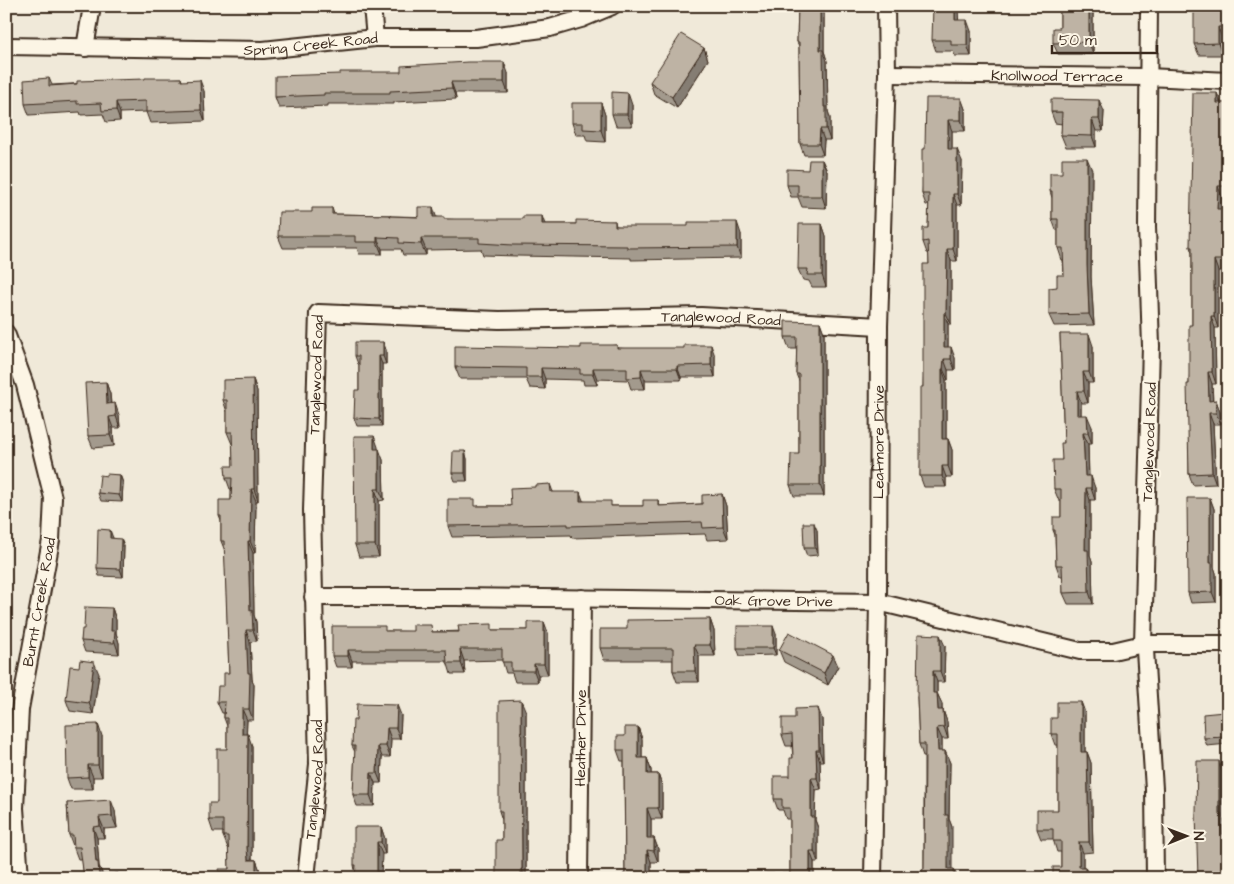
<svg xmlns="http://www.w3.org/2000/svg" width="1234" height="884" font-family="'Architects Daughter',sans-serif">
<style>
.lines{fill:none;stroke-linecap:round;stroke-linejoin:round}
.minor-casing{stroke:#3b2a1e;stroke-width:20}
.minor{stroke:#fcf5e5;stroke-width:16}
.wall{fill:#a39a8d;stroke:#3b2a1e}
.shaded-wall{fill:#857d73;stroke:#3b2a1e}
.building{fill:#beb3a4;stroke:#3b2a1e}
.labels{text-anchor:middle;stroke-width:4;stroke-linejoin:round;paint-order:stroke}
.street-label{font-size:15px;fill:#3b2a1e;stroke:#fcf5e5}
</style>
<rect width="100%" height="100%" fill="#f0e9d9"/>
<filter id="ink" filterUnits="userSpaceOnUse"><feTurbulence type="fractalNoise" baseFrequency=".02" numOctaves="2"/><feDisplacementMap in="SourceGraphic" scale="10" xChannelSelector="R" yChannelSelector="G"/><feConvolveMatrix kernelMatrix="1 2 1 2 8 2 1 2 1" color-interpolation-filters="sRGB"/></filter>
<g filter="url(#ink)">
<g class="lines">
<g class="minor-casing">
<g id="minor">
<path d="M372,6l3,32"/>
<path d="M1149,6l-2,221 4,119 -8,298 2,6 9,139 1,89"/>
<path id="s1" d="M6,46l257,4 112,-12h101l74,-10 31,-9 31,-13"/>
<path d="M85,48l7,-42"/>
<path id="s2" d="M887,74l261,3 80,4"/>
<path d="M6,333l19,52 28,113 -2,42 -31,169 -5,99 5,70"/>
<path id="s3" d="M313,597h143l422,5 202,49h33l30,-7h85"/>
<path id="s4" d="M306,878l12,-114 -6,-254 6,-197 181,7 202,-4 178,10"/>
<path id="s5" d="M579,878l3,-280"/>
<path id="s6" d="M873,878l5,-276 1,-276 8,-252 -1,-68"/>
</g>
</g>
<use href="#minor" class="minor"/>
</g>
<g class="wall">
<path d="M798,6h26v45l3,10 1,50 2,7v22h-6l-1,15h-19l-4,-11 -1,-98 -2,-4z"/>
<path d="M1060,6h33v48h-35l-5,-11 7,-15z"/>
<path d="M1228,6v32h-6v17h-23l-5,-11z"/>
<path d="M958,20l13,11v25h-16l-2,-5h-17l-4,-11z"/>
<path d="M704,48l4,12 -31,48 -23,-14 -4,-12z"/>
<path d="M508,73v20h-53l1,6 -62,3v2h-66v2l-49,2 -4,-11z"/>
<path d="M49,78l3,7 129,-7 1,3 22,10 1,30 -55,2 -4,-11 -26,1v8l-14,1 -3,-8 -22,1 -1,-3 -51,3 -4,-11z"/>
<path d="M1217,93l4,10h7v94h-6v12l4,11v51h-8v57h-3l1,56h-4l1,17 3,-1 4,12 1,12h-8l3,60 -23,1 -4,-11v-90l3,-59v-72l-2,-6z"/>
<path d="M961,98l4,11v22h-13v18l10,12 -1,44h-4v56h-6v63h-3v23l7,11v12h-7v10h-2v59h2l4,11v27h-6v10h-22l-4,-11 3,-89 6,-123v-11h-2l-4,-11 5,-14 1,-23h-3l-4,-11 3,-45z"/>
<path d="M601,103l4,12v27l-18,-1 -2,-6h-9l-4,-12z"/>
<path d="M632,105v21h-16l-4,-12z"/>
<path d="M1104,111l-1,20h-7v16h-30l-5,-12 1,-11 -7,-1 -4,-11z"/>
<path d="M822,160l5,11 -1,37 -24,-1 -4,-10h-7l-4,-12z"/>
<path d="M1092,170l-1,107 3,48 -40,1 -5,-11 8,-28 7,-12 -1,-15h-1l-4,-12v-18h-2l-4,-11v-21l-2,-7 12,-18z"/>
<path d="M332,208l2,6 56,1 1,1 46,1 8,2 100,5h31l39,-3 1,5 125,8v24l-110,2v-2l-114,-2 -34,-1 -2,-6 -55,1v5h-23l-2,-6h-19v5h-23l-2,-6h-74l-5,-12 34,-24z"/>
<path d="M822,224l4,12v51h-14l-3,-6 -6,-1 -5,-11z"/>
<path d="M820,322l4,11v163h-30l-4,-11 9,-31v-73l-3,-7 1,-25h-8l-4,-12z"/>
<path d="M1060,334l33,12v37h-5v20h-7v12l11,12v17h-4l1,32 6,12v12h-5v55l2,6 1,43h-25l-5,-11v-17h-3l-4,-11 -1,-30 -2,-5 8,-13v-16h-2l-5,-12 8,-29 2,-17z"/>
<path d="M383,342l3,8v14h-4v62h-25l-3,-8 5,-28v-26h-1l-3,-8z"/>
<path d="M617,345l1,3 97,8v21h-34v3h-36v9h-14l-3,-9 -31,-1v6h-13l-1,-5 -38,-1v10l-15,-1 -4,-9h-66l-5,-12 126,-19z"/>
<path d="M253,379l4,12 1,110h-2l-1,52h-2l1,62 2,7 1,19 -7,1 2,37 2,6 -1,35h-6l-1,14 6,12v113l4,1 4,11v7h-40l9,-9v-21h-1l-5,-12v-4h-10l-4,-12 8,-17 10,-54v-23l-3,-8v-5h-2l-5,-11 12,-29 -4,-122 -4,-10v-20l-2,-5 12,-16v-11h-1l-4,-11 7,-12v-22h-1l-5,-12v-20l-4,-12z"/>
<path d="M106,382l4,12 1,9 8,12 1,13h-7l1,18 -21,2 -5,-12z"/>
<path d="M374,436l4,13 5,11 1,40 -5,1v56h-20l-4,-12z"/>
<path d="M465,451l2,8v22h-12l-3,-8z"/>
<path d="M120,475l3,8 -1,19 -21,-1 -3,-8 9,-17z"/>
<path d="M550,484l3,8 30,9 29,5h31l15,-6 2,6 42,-2 20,-10 4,12 2,33 -21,1 -2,-6 -133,4 -1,-3 -119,2 -4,-11 30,-20h33l24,-19z"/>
<path d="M1210,498l4,11v58l2,6v29l-25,1 -3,-10z"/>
<path d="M817,530l1,25 -11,1 -3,-8z"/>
<path d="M113,538l11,8 -1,31 -24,-1 -2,-8z"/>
<path d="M112,608l4,12v13l3,10v11l-34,-2 -4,-11 3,-12z"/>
<path d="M710,619l4,12 1,25h-16v26h-22l-4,-11v-11h-69l-4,-12 27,-19z"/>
<path d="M544,622l4,11v42h-10v7h-23l-3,-9h-6l-4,-13 -38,1 1,13h-14l-4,-13h-95v6h-16l-4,-11 55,-25 47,1 60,-2h34z"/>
<path d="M776,634v21l-36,1 -3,-8z"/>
<path d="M945,646l-1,36h-7v11l5,11v6h1l4,12 1,17h-6v12h3l5,12 -1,56 3,8 -28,42v-113h-1l-4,-12 -2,-47z"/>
<path d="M779,650l59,16 -10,19 -44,-23z"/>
<path d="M99,674l-6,40 -23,-3 -4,-11z"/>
<path d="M1081,702l4,11v39h2l4,11 2,89 -10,1v14h2l4,11h-36l8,-11v-15h-4l-4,-13h-12l-4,-10 21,-19v-65h-3l-4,-11 6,-16z"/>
<path d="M526,712v166h-30l6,-38v-20l-3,-9z"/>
<path d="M1224,712l3,8 1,24 -21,2 -3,-8z"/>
<path d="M401,715l-1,24h-9l-1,18h-8l-1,26h-6l-1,23h-17l-4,-11 2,-43 -3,-6 4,-26z"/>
<path d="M822,719l1,42h-3l1,28 -5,1 -1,30 3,8v34h-4v16h-48l24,-4v-55h-4l-3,-9h-5l-4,-11 16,-23 3,-18 -1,-12h-6l-4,-11z"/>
<path d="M638,727l4,12v19h5l4,12v4h7l4,12v33h-11v19h3l4,11v13h-7v16h-28l2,-4 -1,-113h-3l-4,-11 8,-14z"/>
<path d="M102,736v41h-9v12h-22l-4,-11z"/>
<path d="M67,803l48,8 2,17 -13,1v9h-7l2,28 3,7 -18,5 -2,-19h-4l-9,-24z"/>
<path d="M381,827l4,12v15h-3l-27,16 -1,-5z"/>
</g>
<g class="shaded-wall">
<path d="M820,6h4v45l3,10 1,50 2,7v22l-4,-11 -2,-22 -4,-57z"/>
<path d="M955,6h3l1,25 -4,-11z"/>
<path d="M1089,6h4v48l-4,-12z"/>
<path d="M967,20l4,11v25l-4,-11z"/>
<path d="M1218,27l4,11v17l-4,-12z"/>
<path d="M704,48l4,12 -31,48 -5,-11z"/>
<path d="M504,62l4,11v20l-4,-11z"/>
<path d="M200,80l4,11 1,30 -4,-11z"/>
<path d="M451,82l4,11 1,6 -4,-11z"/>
<path d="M628,93l4,12v21l-5,-12z"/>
<path d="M1217,93l4,11 -4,-1z"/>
<path d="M961,98l4,11v22l-4,-11z"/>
<path d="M1099,100l5,11 -1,20 -4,-12z"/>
<path d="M116,102l4,11v8l-4,-11z"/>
<path d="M601,103l4,12v27l-4,-12z"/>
<path d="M1092,119l4,12v16l-4,-11z"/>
<path d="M948,120l4,11v30l-4,-12z"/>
<path d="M820,129l4,11 -1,15 -4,-11z"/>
<path d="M957,149l5,12 -1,44 -4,-11z"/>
<path d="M1087,158l5,12 -1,107 3,48 -5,-11 -2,-49z"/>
<path d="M822,160l5,11 -1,37 -4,-12z"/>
<path d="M1227,173l1,2v14l-1,-3z"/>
<path d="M1218,186l4,11 -1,23 -4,-11z"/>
<path d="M953,194l4,11v56l-4,-12z"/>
<path d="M433,207l4,12 -4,-2z"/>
<path d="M1222,209l4,11v51l-4,-11z"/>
<path d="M542,216l4,11 -4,-3z"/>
<path d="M737,222l4,12v24l-4,-11z"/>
<path d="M822,224l4,12v51l-4,-12z"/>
<path d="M377,237l5,12v5l-5,-12z"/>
<path d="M421,238l5,12v5l-5,-11z"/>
<path d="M947,249l4,12v63l-5,-11z"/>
<path d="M1214,260l4,11v57l-4,-12z"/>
<path d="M944,313l4,11v34l-4,-11z"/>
<path d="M1211,316l4,12 1,56 -4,-12z"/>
<path d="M820,322l4,11v163l-4,-11z"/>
<path d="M1089,334l4,12v37l-4,-11z"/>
<path d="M383,342l3,8v14l-3,-8z"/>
<path d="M711,345l4,11v21l-4,-12z"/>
<path d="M951,347l4,11v12l-4,-11z"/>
<path d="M379,356l3,8v62l-3,-7z"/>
<path d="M944,359l4,11v10l-5,-11z"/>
<path d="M677,366l4,11v3l-4,-11z"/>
<path d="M541,368l4,11v10l-4,-12z"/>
<path d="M593,368l4,11v6l-4,-11z"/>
<path d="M641,369l4,11v9l-4,-12z"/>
<path d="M942,369l4,11v70l-4,-11z"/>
<path d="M1083,372l5,11v20l-4,-12z"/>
<path d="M1208,372l4,12 1,28 -4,-11z"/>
<path d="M253,379l4,12 1,110 -4,-12z"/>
<path d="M106,382l4,12 1,21 -4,-11z"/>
<path d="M1077,391l4,12v24l-4,-12z"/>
<path d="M1216,400l4,12 1,12 -5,-11z"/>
<path d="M115,403l4,12 1,13 -4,-12z"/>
<path d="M1209,413l4,11 3,60 -4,-11z"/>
<path d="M1087,415l5,12v17l-4,-11z"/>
<path d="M109,417l4,11 1,18 -4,-11z"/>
<path d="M1083,433l5,11 1,44 -4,-12z"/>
<path d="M374,436l4,11v14l-4,-12z"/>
<path d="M948,439l4,11v27l-4,-11z"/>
<path d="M379,449l4,11 1,40 -5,-11z"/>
<path d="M465,451l2,8v22l-2,-8z"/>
<path d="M942,466l4,11v10l-4,-11z"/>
<path d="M120,475l3,8 -1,19 -3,-7z"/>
<path d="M1091,476l4,12v12l-4,-12z"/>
<path d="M1086,488l4,12v55l2,6 1,43 -4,-12 -4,-42z"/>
<path d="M251,489l5,12 -1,52 -5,-12z"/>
<path d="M375,489l4,12v56l-4,-12z"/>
<path d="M580,492l4,11 -4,-2z"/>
<path d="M722,494l4,12 2,33 -5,-12z"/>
<path d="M1210,498l4,11v58l2,6v29l-4,-10 -2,-29z"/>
<path d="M814,523l3,7 1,25 -3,-7z"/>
<path d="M110,530l3,8v8l-3,-8z"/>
<path d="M121,539l3,7 -1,31 -3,-8z"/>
<path d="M248,541l5,12 1,62 2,7 1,19 -4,-11 -3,-19z"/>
<path d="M112,608l4,12v13l3,10v11l-8,-23z"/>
<path d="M710,619l4,12 1,25 -5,-11z"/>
<path d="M544,622l4,11v42l-4,-11z"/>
<path d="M773,626l3,8v21l-3,-7z"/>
<path d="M246,630l4,12 2,37 2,6 -1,35 -4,-11z"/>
<path d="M940,635l5,11 -1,36 -4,-11z"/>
<path d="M694,645l5,11v26l-4,-11z"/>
<path d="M460,649l4,12 1,13 -4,-11z"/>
<path d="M348,650l4,11v6l-4,-11z"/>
<path d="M833,655l5,11 -10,19 -4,-12z"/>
<path d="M94,662l5,12 -6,40 -4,-11z"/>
<path d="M534,664l4,11v7l-4,-11z"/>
<path d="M933,671l4,11v23l-4,-12z"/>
<path d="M937,693l5,11v18l-4,-12z"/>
<path d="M521,700l5,12v166h-1l-3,-9z"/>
<path d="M1081,702l4,11v50l-4,-11z"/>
<path d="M397,705l4,10 -1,24 -4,-11z"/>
<path d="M818,708l4,11 1,42 -4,-11z"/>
<path d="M242,709l5,11 -1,26 -4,-12z"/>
<path d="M943,710l4,12 1,17 -4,-12z"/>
<path d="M1224,712l3,8 1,22 -2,-5z"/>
<path d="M98,724l4,12v41l-4,-12z"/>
<path d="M638,727l4,12v31l-4,-12z"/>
<path d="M387,728l4,11 -1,18 -4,-11z"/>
<path d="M937,728l5,11v24l-4,-12z"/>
<path d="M248,734l4,12v113l-4,1 -1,-12z"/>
<path d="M378,746l4,11 -1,26 -4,-10z"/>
<path d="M816,750l4,11 1,28 -4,-11z"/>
<path d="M945,751l5,12 -1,56 3,8v51l-4,-9 -3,-54z"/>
<path d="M1087,752l4,11 2,89 -4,-10z"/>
<path d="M647,758l4,12v16l-4,-12z"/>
<path d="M1219,761l4,12v45l3,7 1,21 -5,-12 -3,-21z"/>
<path d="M88,765l5,12v12l-5,-12z"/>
<path d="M371,773l4,10 -1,23 -4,-11z"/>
<path d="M658,774l4,12v33l-4,-11z"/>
<path d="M811,778l5,12 -1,30 3,8v34l-4,-11 -3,-34z"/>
<path d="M111,800l4,11 2,17 -5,-12z"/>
<path d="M647,808l4,11v30l-4,-11z"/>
<path d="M99,817l5,12v9l-4,-12z"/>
<path d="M93,827l4,11 2,28 3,7v5h-2l-4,-16z"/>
<path d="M381,827l4,12v15l-4,-12z"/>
<path d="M654,838l4,11v13l-4,-11z"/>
<path d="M377,842l5,12 -1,24h-4z"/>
<path d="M1079,842l4,11v25l-4,-11z"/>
<path d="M647,850l4,12v16h-3l-1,-4z"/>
<path d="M810,851l4,11v16h-3l-1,-4z"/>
<path d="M256,860l4,11v7h-4z"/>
<path d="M1085,867l4,11h-4z"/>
<path d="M521,869l3,9h-3z"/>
<path d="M954,869l4,9h-4z"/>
</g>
<g class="building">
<path d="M798,6h22v44h3l1,57h2v22h-6l-1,15h-19l-1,-102h-2z"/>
<path d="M933,6h22v14h12v25h-16v-5h-19z"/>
<path d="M1060,6h29v36l-36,1v-15h7z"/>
<path d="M1194,6h34v21h-10v16l-24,1z"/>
<path d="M681,34l23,14 -32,49 -22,-15z"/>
<path d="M468,62h36v20h-53l1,6 -62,3v2h-66v2l-49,2v-21l65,-2v-2h61v-6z"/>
<path d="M49,78v8l28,-2v-3l68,-2v-1h36v3l19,-1 1,30 -55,2v-11l-30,1v8l-14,1 -1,-8 -24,1v-3l-52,3 -1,-24z"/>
<path d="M612,92l16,1 -1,21h-15z"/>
<path d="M1193,93h24v10h11v70h-1v13h-9l-1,23h5v51h-8v56h-3l1,56h-4l1,29 7,-1v13h-7l3,60 -23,1 -2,-90h2v-59h3v-78h-2z"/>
<path d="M926,98h35v22h-13v29h9v45h-4v55h-6l-1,64h-2v34h7v12h-7l-1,10h-1v70h6v27h-6v10h-22v-89h3v-123h6l-1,-23 -5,1v-14h5l1,-34h-7v-45h3z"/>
<path d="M1051,99l48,1v19h-7v17l-31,-1 1,-23h-11z"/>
<path d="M572,103h29v27l-18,-1v-6h-11z"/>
<path d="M1062,158h25v107l2,49 -40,1v-27l8,-1v-12h7l-1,-27h-5v-29h-6v-28h-2v-18h12z"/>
<path d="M809,160h13v36h-24v-11h-11v-16l21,1z"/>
<path d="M418,207h15v10h11v2h79v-3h19v8h34v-4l39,1v5h73v-4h49v25l-110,1v-2l-114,-1 -34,-2v-5h-58v6l-22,-1v-5l-22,-1v5h-22v-6h-77l1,-24h33v-4h20v6l58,1v1l28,1z"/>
<path d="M799,224h23v51h-15l1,-6h-10z"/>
<path d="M785,321l35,1v163h-30l1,-31h8v-80h-3l1,-37h-12z"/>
<path d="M1060,334h29v38h-6l1,19h-7v24h10l1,18h-5l2,43h6v12h-5l-1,62h3l1,42 -26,1 -1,-28h-6l-1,-35h-2v-13h8v-28h-7l-1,-29h9l-1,-17h3z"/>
<path d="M355,342h28v14h-4v63l-25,-1 1,-28h4v-34h-4z"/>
<path d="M581,345h36v3h67v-3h27v20l-34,1v3h-36v8l-14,1v-10h-34v6h-13v-5l-39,-1v9h-15v-9l-71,-1v-21l126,2z"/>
<path d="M253,379l1,110h-3l-1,52h-2l2,70 2,-1 1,20h-7l2,43h2l-1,36h-7v25h6l-1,114 1,12h8v18h-36l-1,-9h10l-1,-33h-5v-16h-14v-17h8v-54h10v-31h-3l1,-16h-8l1,-16h6v-13h5l-5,-132h-3v-25h-2v-16h12l1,-22h-6l-1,-12h8l-1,-34h-5v-32h-4v-20z"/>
<path d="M106,382l1,22 8,-1 1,13 -7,1 1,18 -22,1 -3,-53z"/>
<path d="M354,436h20v13h5v40h-4v56h-20z"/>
<path d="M453,451h12v22h-13z"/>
<path d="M107,474l13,1 -1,20 -21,-2 2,-18 7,1z"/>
<path d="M550,484l1,8h29v9h31v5h32v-6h15v6l44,-2v-9l20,-1 1,33 -20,1 -1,-6 -134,4v-2l-120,2v-27h27v7h36l-1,-18 25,-1v-2z"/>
<path d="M1187,498h23v65h2v29l-24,1z"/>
<path d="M803,523h11l1,25h-11z"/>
<path d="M98,529l12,1v8l11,1 -1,30 -23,-1z"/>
<path d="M85,607l27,1 -1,23h4l-1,12 -33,-2 1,-12h2z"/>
<path d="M710,619v26h-16l1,26h-22v-23h-73v-19h27v-9z"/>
<path d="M528,622h16v42h-10v7h-23v-9h-9v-13h-42l1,14h-14l-1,-13h-98v6h-16v-30h53v5h28v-6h18l1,7h27l-1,-7 34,-1v6h36z"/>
<rect x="737" y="626" width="36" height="22"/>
<path d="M789,632l44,23 -9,18 -45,-23z"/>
<path d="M918,634l22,1v36h-7v22h4l1,17h5l1,17 -7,1 1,23h7v64h3v54h6v9h-32v-9h2l1,-125h-6l-2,-47z"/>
<path d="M80,660l14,2 -5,41 -23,-3 4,-34 9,1z"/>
<path d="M521,700l1,169h-1v9h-25v-38h6v-29h-3v-110z"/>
<path d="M1057,702h24v50h6l2,90h-10v25h6v11h-32v-11h8v-26h-8v-12h-16v-19h21v-76h-7v-16h6z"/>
<path d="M357,704l40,1 -1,23h-9l-1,18h-8l-1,27h-6l-1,22h-17l2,-49h-3l1,-26h3z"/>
<path d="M818,708l1,42h-3l1,28h-6v39h3v34h-4v23h2v4h-46v-4h24v-66h-8v-9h-8v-23h16v-18h3l-1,-24 -10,1v-17h13v-9z"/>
<path d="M1224,712l2,25 -22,1 -1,-24z"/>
<path d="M98,724v41h-10v12l-21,1 -1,-53z"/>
<path d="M625,727h13v31h9v16h11v34h-11v30h7v13l-7,-1v24h1v4h-25v-4h2l-1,-124h-7v-14h8z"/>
<path d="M1197,761h22v52h2l1,21h6v44h-30l-2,-64z"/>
<path d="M111,800l1,16 -13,1 1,9 -7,1 3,35h2l1,13 19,-2 1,5h-35l-4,-31h-6l-1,-12h-4l-2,-32z"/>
<path d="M354,827h27v15h-4v36h-22l1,-13h-2z"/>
</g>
</g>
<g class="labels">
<g class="street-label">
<text dy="5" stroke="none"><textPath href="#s1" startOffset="305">Spring Creek Road</textPath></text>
<text dy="5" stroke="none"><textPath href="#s2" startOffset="170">Knollwood Terrace</textPath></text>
<text dy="5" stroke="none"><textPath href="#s4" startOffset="969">Tanglewood Road</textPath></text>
<text dy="5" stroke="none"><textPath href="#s4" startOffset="504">Tanglewood Road</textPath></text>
<text dy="5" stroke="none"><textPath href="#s6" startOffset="436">Leafmore Drive</textPath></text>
<text transform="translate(1149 442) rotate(-88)" y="5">Tanglewood Road</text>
<text dy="5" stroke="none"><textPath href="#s3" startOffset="461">Oak Grove Drive</textPath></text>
<text transform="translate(39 602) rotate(-80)" y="5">Burnt Creek Road</text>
<text dy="5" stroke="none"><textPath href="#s5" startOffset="140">Heather Drive</textPath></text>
<text dy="5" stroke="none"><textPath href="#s4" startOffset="99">Tanglewood Road</textPath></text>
</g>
</g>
<rect width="1234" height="884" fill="none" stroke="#fcf5e5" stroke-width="25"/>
<rect x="12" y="12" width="1209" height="859" fill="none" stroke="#3b2a1e" stroke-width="2" filter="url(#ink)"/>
<g transform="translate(1186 836) rotate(89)" stroke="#fcf5e5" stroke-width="4" paint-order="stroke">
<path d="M0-4L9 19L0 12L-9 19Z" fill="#3b2a1e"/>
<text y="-8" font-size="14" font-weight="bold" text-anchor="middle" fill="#3b2a1e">N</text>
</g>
<path d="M1052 45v8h105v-8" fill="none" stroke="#3b2a1e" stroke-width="2.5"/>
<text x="1059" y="45" font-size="15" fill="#3b2a1e" stroke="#fcf5e5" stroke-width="4" paint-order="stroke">50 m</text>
</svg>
